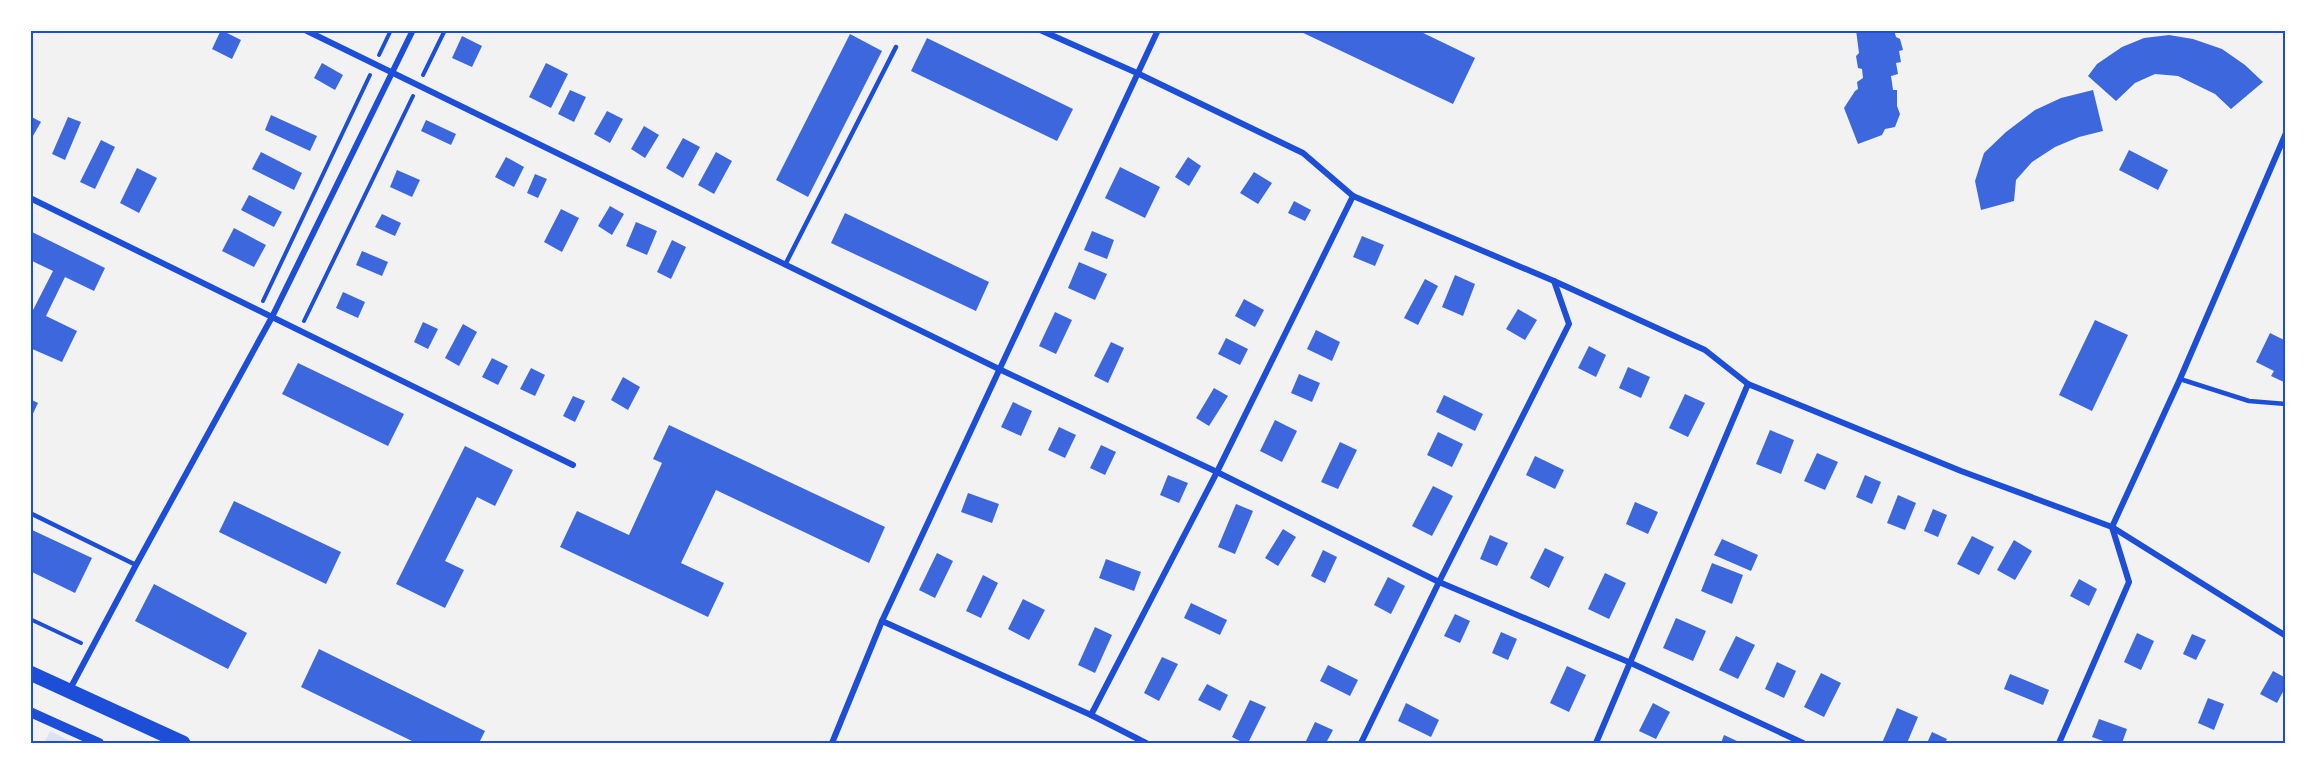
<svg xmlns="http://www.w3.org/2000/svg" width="2316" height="773" font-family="Helvetica,sans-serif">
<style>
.green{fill:#dbe4f7}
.building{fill:#3d67dc}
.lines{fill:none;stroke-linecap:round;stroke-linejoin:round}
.path{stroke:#1d4ed8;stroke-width:4}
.service{stroke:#1d4ed8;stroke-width:4.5}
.minor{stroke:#1d4ed8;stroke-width:6}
.tertiary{stroke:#1d4ed8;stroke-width:10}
.primary{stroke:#1d4ed8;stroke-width:15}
.neatline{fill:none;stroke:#1d4ed8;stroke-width:2}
</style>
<rect width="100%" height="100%" fill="#f2f2f2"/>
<path class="green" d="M50,731l24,12h-30z"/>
<g class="building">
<path d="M221,30l20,10 -9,19 -20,-10z"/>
<path d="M1297,30h120l58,28 -22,46z"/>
<path d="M1856,30h38l2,7 4,2 3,11 -4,1 2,11 -5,1 2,11 -7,2 2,14h4v16l3,8 -5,13 -10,2 -3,6 -24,9 -14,-36 11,-17 3,-2 -1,-7 6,-4 -1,-9 -4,-1 -2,-12 3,-3z"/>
<path d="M850,34l32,17 -74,146 -32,-17z"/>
<path d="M2169,35l24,4 29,10 23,16 18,17 -32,27 -16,-15 -37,-18 -23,-2 -20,9 -19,18 -28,-25 9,-12 25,-17 22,-9z"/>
<path d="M462,36l20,10 -10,21 -20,-9z"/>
<path d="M927,38l146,71 -16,32 -146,-70z"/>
<path d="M322,63l21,12 -8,15 -21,-12z"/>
<path d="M546,63l22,11 -17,34 -22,-11z"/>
<path d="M570,90l16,7 -12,25 -16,-8z"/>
<path d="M2093,90l10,41 -24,6 -24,10 -23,15 -16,18 -2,21 -33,9 -6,-29 9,-28 22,-21 29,-22 26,-12z"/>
<path d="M607,111l16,8 -13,24 -16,-9z"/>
<path d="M271,115l46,21 -7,15 -45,-21z"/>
<path d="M30,116l11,6 -11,19z"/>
<path d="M68,117l13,5 -16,38 -13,-6z"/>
<path d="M426,120l30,14 -5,11 -30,-14z"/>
<path d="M644,126l15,9 -14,23 -14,-9z"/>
<path d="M683,138l17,9 -17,31 -17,-10z"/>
<path d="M101,140l14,7 -20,42 -15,-7z"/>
<path d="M2129,150l39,20 -10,20 -39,-20z"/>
<path d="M261,152l41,21 -8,17 -42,-21z"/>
<path d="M716,152l16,9 -18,33 -16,-9z"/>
<path d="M506,157l18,10 -10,20 -19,-10z"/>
<path d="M1188,157l13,9 -12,20 -14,-9z"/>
<path d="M1120,167l40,20 -15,31 -40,-20z"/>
<path d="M137,168l20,10 -18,35 -19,-10z"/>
<path d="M397,170l23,10 -8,17 -22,-10z"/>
<path d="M1254,172l18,11 -14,21 -18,-11z"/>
<path d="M535,174l12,5 -9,19 -11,-5z"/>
<path d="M249,195l33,17 -8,15 -33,-17z"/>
<path d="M1294,201l17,9 -6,11 -17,-8z"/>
<path d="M610,206l14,8 -12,21 -14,-9z"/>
<path d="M561,209l18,9 -17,34 -18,-10z"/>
<path d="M845,213l144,69 -13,29 -145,-68z"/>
<path d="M382,214l19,9 -6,13 -20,-9z"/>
<path d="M636,222l21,9 -10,24 -21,-9z"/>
<path d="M234,228l32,17 -12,22 -32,-16z"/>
<path d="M30,231l75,37 -11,23 -29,-14 -19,39 31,15 -15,31 -32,-14v-39l3,1 20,-39 -23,-11z"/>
<path d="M1092,231l22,9 -7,19 -23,-9z"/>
<path d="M1362,236l22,9 -9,21 -22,-9z"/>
<path d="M672,240l14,7 -15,32 -14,-7z"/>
<path d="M362,251l26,11 -6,14 -26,-11z"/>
<path d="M1079,262l28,12 -12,26 -27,-12z"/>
<path d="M1455,275l20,9 -12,32 -21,-9z"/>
<path d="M1425,279l13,7 -20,39 -14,-7z"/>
<path d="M343,292l22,10 -7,16 -22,-10z"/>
<path d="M1244,299l20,11 -9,17 -20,-11z"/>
<path d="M1518,309l19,11 -12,20 -19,-11z"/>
<path d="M1055,312l17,8 -16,34 -17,-8z"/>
<path d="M2095,320l33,15 -36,76 -33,-16z"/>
<path d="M423,322l15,7 -10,20 -14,-7z"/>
<path d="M463,324l14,8 -18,34 -14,-8z"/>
<path d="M1316,330l24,12 -8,19 -25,-12z"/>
<path d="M2270,333l16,8v42l-15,-7 3,-5 -18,-9z"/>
<path d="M1226,338l22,11 -8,16 -22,-11z"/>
<path d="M1111,342l13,6 -16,35 -14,-7z"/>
<path d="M1589,346l17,9 -10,22 -18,-9z"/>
<path d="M492,358l16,8 -10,19 -16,-8z"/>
<path d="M298,363l106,51 -16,32 -106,-52z"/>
<path d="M1628,367l22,10 -9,21 -22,-10z"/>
<path d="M531,368l14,7 -10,21 -15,-7z"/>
<path d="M1299,374l21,9 -8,19 -21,-9z"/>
<path d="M623,377l17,10 -12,23 -17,-10z"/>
<path d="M1214,388l14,8 -19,30 -13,-8z"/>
<path d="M1685,394l20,9 -17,34 -19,-9z"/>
<path d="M1444,395l39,19 -8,17 -39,-19z"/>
<path d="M573,396l12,5 -10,21 -12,-6z"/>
<path d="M30,399l8,4 -8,17z"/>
<path d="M1013,402l19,9 -11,25 -20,-9z"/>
<path d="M1275,420l22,11 -15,31 -22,-11z"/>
<path d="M669,425l216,102 -16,36 -153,-73 -35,73 43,20 -16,34 -148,-70 17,-36 52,24 33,-72 -9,-4z"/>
<path d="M1059,427l17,8 -11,23 -17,-8z"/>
<path d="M1770,430l24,10 -13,34 -25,-10z"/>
<path d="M1438,432l25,12 -11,23 -25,-12z"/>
<path d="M1340,442l17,8 -19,39 -17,-7z"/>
<path d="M1101,445l15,7 -11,23 -15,-7z"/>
<path d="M465,446l48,24 -18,36 -18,-9 -32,64 19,9 -19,38 -49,-24z"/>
<path d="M1817,453l21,9 -13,28 -21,-9z"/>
<path d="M1535,456l29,14 -9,19 -29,-14z"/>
<path d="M1168,475l20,8 -9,20 -19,-8z"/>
<path d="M1865,475l16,7 -9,22 -16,-7z"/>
<path d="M1433,486l20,10 -21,40 -20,-10z"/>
<path d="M968,493l31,11 -7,19 -31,-11z"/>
<path d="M1898,495l18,8 -11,27 -18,-7z"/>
<path d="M234,501l107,51 -15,32 -107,-52z"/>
<path d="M1635,502l23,10 -10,22 -22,-10z"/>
<path d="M1236,504l17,7 -18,43 -17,-7z"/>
<path d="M1933,509l14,6 -9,22 -14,-6z"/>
<path d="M30,529l62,29 -17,35 -45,-22z"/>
<path d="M1283,529l13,8 -18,29 -13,-8z"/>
<path d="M1490,535l18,8 -11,23 -17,-7z"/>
<path d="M1972,536l22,11 -15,28 -22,-11z"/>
<path d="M1722,539l36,16 -7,16 -37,-16z"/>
<path d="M2014,540l18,11 -17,29 -18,-10z"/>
<path d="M1545,548l19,9 -15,31 -19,-10z"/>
<path d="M1323,550l14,7 -12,26 -14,-7z"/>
<path d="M937,553l16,8 -18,37 -16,-8z"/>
<path d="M1106,559l35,13 -7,19 -35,-13z"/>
<path d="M1712,563l31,12 -11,29 -31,-13z"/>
<path d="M1605,573l21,10 -17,36 -21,-10z"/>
<path d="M983,575l15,8 -17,35 -15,-7z"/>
<path d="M1388,577l17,9 -14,28 -17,-9z"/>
<path d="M2079,579l18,10 -8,17 -19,-10z"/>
<path d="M154,584l93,49 -19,36 -93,-48z"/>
<path d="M1023,599l22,11 -16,30 -21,-11z"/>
<path d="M1191,603l36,17 -7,15 -36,-17z"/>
<path d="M1455,614l15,7 -10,22 -16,-7z"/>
<path d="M1676,618l30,13 -13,30 -30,-13z"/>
<path d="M1095,627l17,8 -17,38 -17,-8z"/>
<path d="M1501,632l16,7 -9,21 -16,-7z"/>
<path d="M2137,633l17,8 -13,29 -17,-8z"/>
<path d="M2192,634l14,6 -10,20 -13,-6z"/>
<path d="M1736,636l19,9 -17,34 -19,-9z"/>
<path d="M319,649l166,82 -6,12h-63l-115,-56z"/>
<path d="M1162,657l16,7 -19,37 -15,-8z"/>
<path d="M1777,662l19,9 -12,27 -19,-9z"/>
<path d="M1328,665l30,15 -8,16 -30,-15z"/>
<path d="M1567,666l19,9 -17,37 -19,-9z"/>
<path d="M2273,671l13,7v8l-9,17 -17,-9z"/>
<path d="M1821,673l20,10 -17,34 -20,-10z"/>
<path d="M2010,674l39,16 -6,15 -39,-16z"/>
<path d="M1207,684l21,11 -8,16 -22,-11z"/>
<path d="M2208,698l16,6 -10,26 -16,-7z"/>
<path d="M1250,700l16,7 -18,36h-4l-12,-6z"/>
<path d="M1406,703l33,17 -8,17 -33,-16z"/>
<path d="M1653,703l17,9 -14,27 -17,-8z"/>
<path d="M1897,708l21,9 -11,26h-25z"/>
<path d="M2099,719l28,10 -5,14h-13l-17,-6z"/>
<path d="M1315,722l18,8 -7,13h-21z"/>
<path d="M1932,732l15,7 -2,4h-18z"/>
<path d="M1724,735l13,6 -1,2h-15z"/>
</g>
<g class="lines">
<g class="path">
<path d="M379,55l12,-25"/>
<path d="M423,75l22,-45"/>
<path d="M263,301l107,-226"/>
<path d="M304,321l109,-225"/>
<path d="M30,619l51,24"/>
</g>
<g class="service">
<path d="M785,265l111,-218"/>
<path d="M2180,379l69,22 37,3"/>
<path d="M30,513l106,52"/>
</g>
<g class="minor">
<path d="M305,30l694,339 218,103 222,110 192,81 172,80"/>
<path d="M1040,30l97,43 166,80 50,43 201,85 151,69 43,34 213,87 151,56 174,109"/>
<path d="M30,198l543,267"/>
<path d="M882,621l209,94 55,28"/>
<path d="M70,689l66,-124 136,-248 141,-287"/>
<path d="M1091,715l126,-243 136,-276"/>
<path d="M832,743l50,-122 276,-591"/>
<path d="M1361,743l78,-161 130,-258 -15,-43"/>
<path d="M1596,743l152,-359"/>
<path d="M2059,743l70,-161 -17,-55 68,-148 106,-246"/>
</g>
<path class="tertiary" d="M30,712l69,31"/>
<path class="primary" d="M30,673l153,70"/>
</g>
<rect width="2316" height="773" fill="none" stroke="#ffffff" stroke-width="63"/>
<rect x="32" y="32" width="2252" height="710" class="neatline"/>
</svg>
